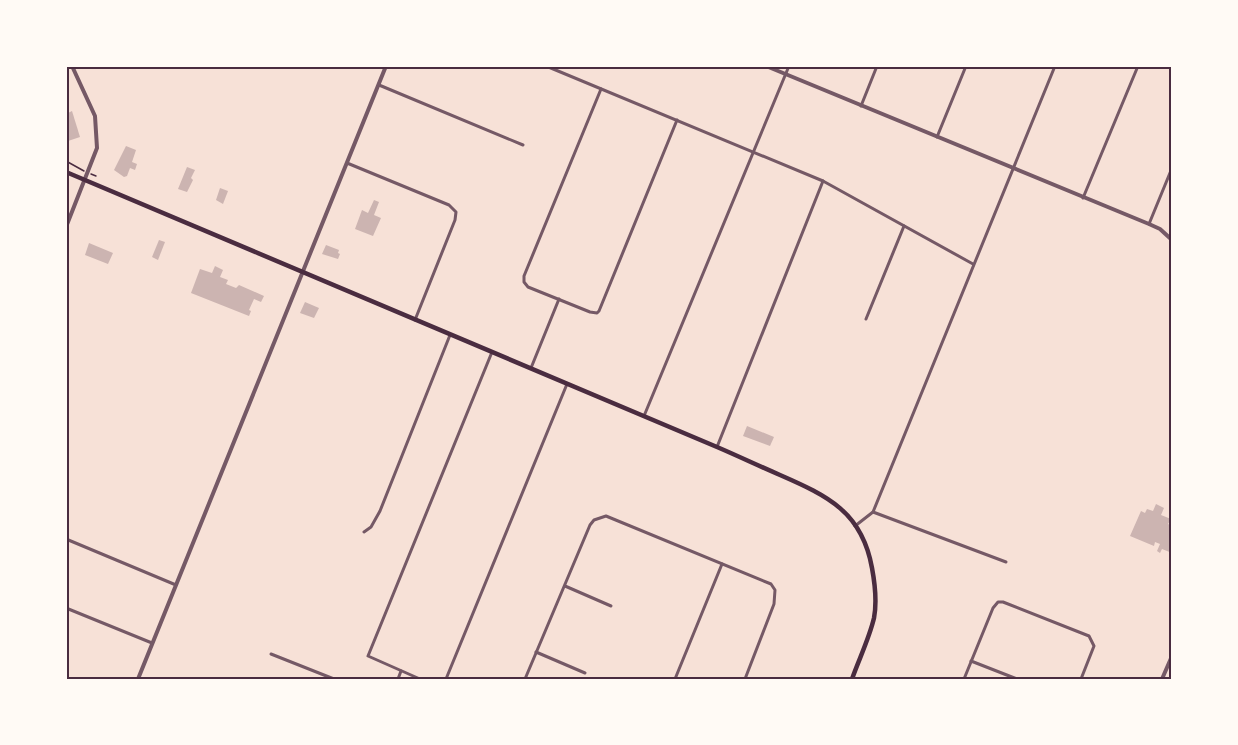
<svg xmlns="http://www.w3.org/2000/svg" width="1238" height="745" font-family="Quicksand,sans-serif">
<style>
.building{fill:#ccb4b1}
.lines{fill:none;stroke-linecap:round;stroke-linejoin:round}
.path{stroke:#4a2c40;stroke-width:1.5}
.minor{stroke:#755966;stroke-width:3}
.tertiary{stroke:#755966;stroke-width:4}
.secondary{stroke:#4a2c40;stroke-width:4.5}
.neatline{fill:none;stroke:#4a2c40;stroke-width:2}
</style>
<rect width="100%" height="100%" fill="#f7e1d7"/>
<g class="building">
<path d="M72,111l8,26 -12,4 -2,-4v-23z"/>
<path d="M126,146l10,4 -4,12 5,2 -2,6 -5,-2 -3,8 -3,1 -10,-7z"/>
<path d="M187,167l8,3 -4,8 2,2 -6,12 -9,-3z"/>
<path d="M220,188l8,3 -5,13 -7,-4z"/>
<path d="M374,200l5,2 -5,13 7,3 -8,18 -18,-7 7,-19 6,3z"/>
<path d="M159,240l6,2 -7,18 -6,-3z"/>
<path d="M89,243l24,10 -5,11 -23,-9z"/>
<path d="M326,245l13,5 -1,3 2,1 -2,5 -16,-5z"/>
<path d="M215,266l8,4 -3,7 8,3 -2,4 10,4 3,-3 25,11 -3,6 -7,-3 -5,11 2,1 -2,5 -58,-23 9,-24 12,4z"/>
<path d="M305,302l14,6 -5,10 -14,-5z"/>
<path d="M747,426l27,11 -4,9 -27,-10z"/>
<path d="M1156,504l8,4 -3,7 10,4 -3,5 4,2v27l-10,-4 -2,4 -3,-2 3,-7 -5,-2 -1,4 -24,-10 11,-25 4,2 2,-4 6,2z"/>
</g>
<g class="lines">
<g class="path">
<path d="M66,161l18,10"/>
<path d="M91,174l5,2"/>
</g>
<g class="minor">
<path d="M546,66l277,115 150,83"/>
<path d="M379,85l144,60"/>
<path d="M601,89l-77,187v6l4,5 62,25 7,1 2,-2 78,-191"/>
<path d="M861,106l16,-40"/>
<path d="M937,137l29,-71"/>
<path d="M347,163l102,42 7,7 -1,8 -40,100"/>
<path d="M1083,198l55,-132"/>
<path d="M1149,224l23,-56"/>
<path d="M866,319l38,-93"/>
<path d="M531,368l28,-69"/>
<path d="M644,416l145,-350"/>
<path d="M717,447l106,-266"/>
<path d="M873,512l133,50"/>
<path d="M855,526l18,-14 182,-446"/>
<path d="M364,532l7,-5 9,-16 70,-176"/>
<path d="M66,539l110,46"/>
<path d="M565,586l46,20"/>
<path d="M66,608l86,35"/>
<path d="M536,652l49,21"/>
<path d="M271,654l63,25"/>
<path d="M971,661l46,18"/>
<path d="M398,679l3,-8"/>
<path d="M420,679l-52,-23 124,-304"/>
<path d="M446,679l121,-295"/>
<path d="M525,679l65,-154 4,-5 12,-4 165,68 4,6 -1,14 -29,75"/>
<path d="M675,679l47,-115"/>
<path d="M964,679l29,-71 5,-6h5l86,34 5,10 -13,33"/>
</g>
<g class="tertiary">
<path d="M766,66l383,158 11,5 12,11"/>
<path d="M66,227l31,-79 -2,-32 -23,-50"/>
<path d="M138,679l248,-613"/>
<path d="M1162,679l10,-23"/>
</g>
<path class="secondary" d="M66,172l651,275c21,9 42,19 63,28 48,21 82,37 92,93 3,16 5,34 2,50 -5,21 -15,41 -22,61"/>
</g>
<rect width="1238" height="745" fill="none" stroke="#fffaf5" stroke-width="135"/>
<rect x="68" y="68" width="1102" height="610" class="neatline"/>
</svg>
